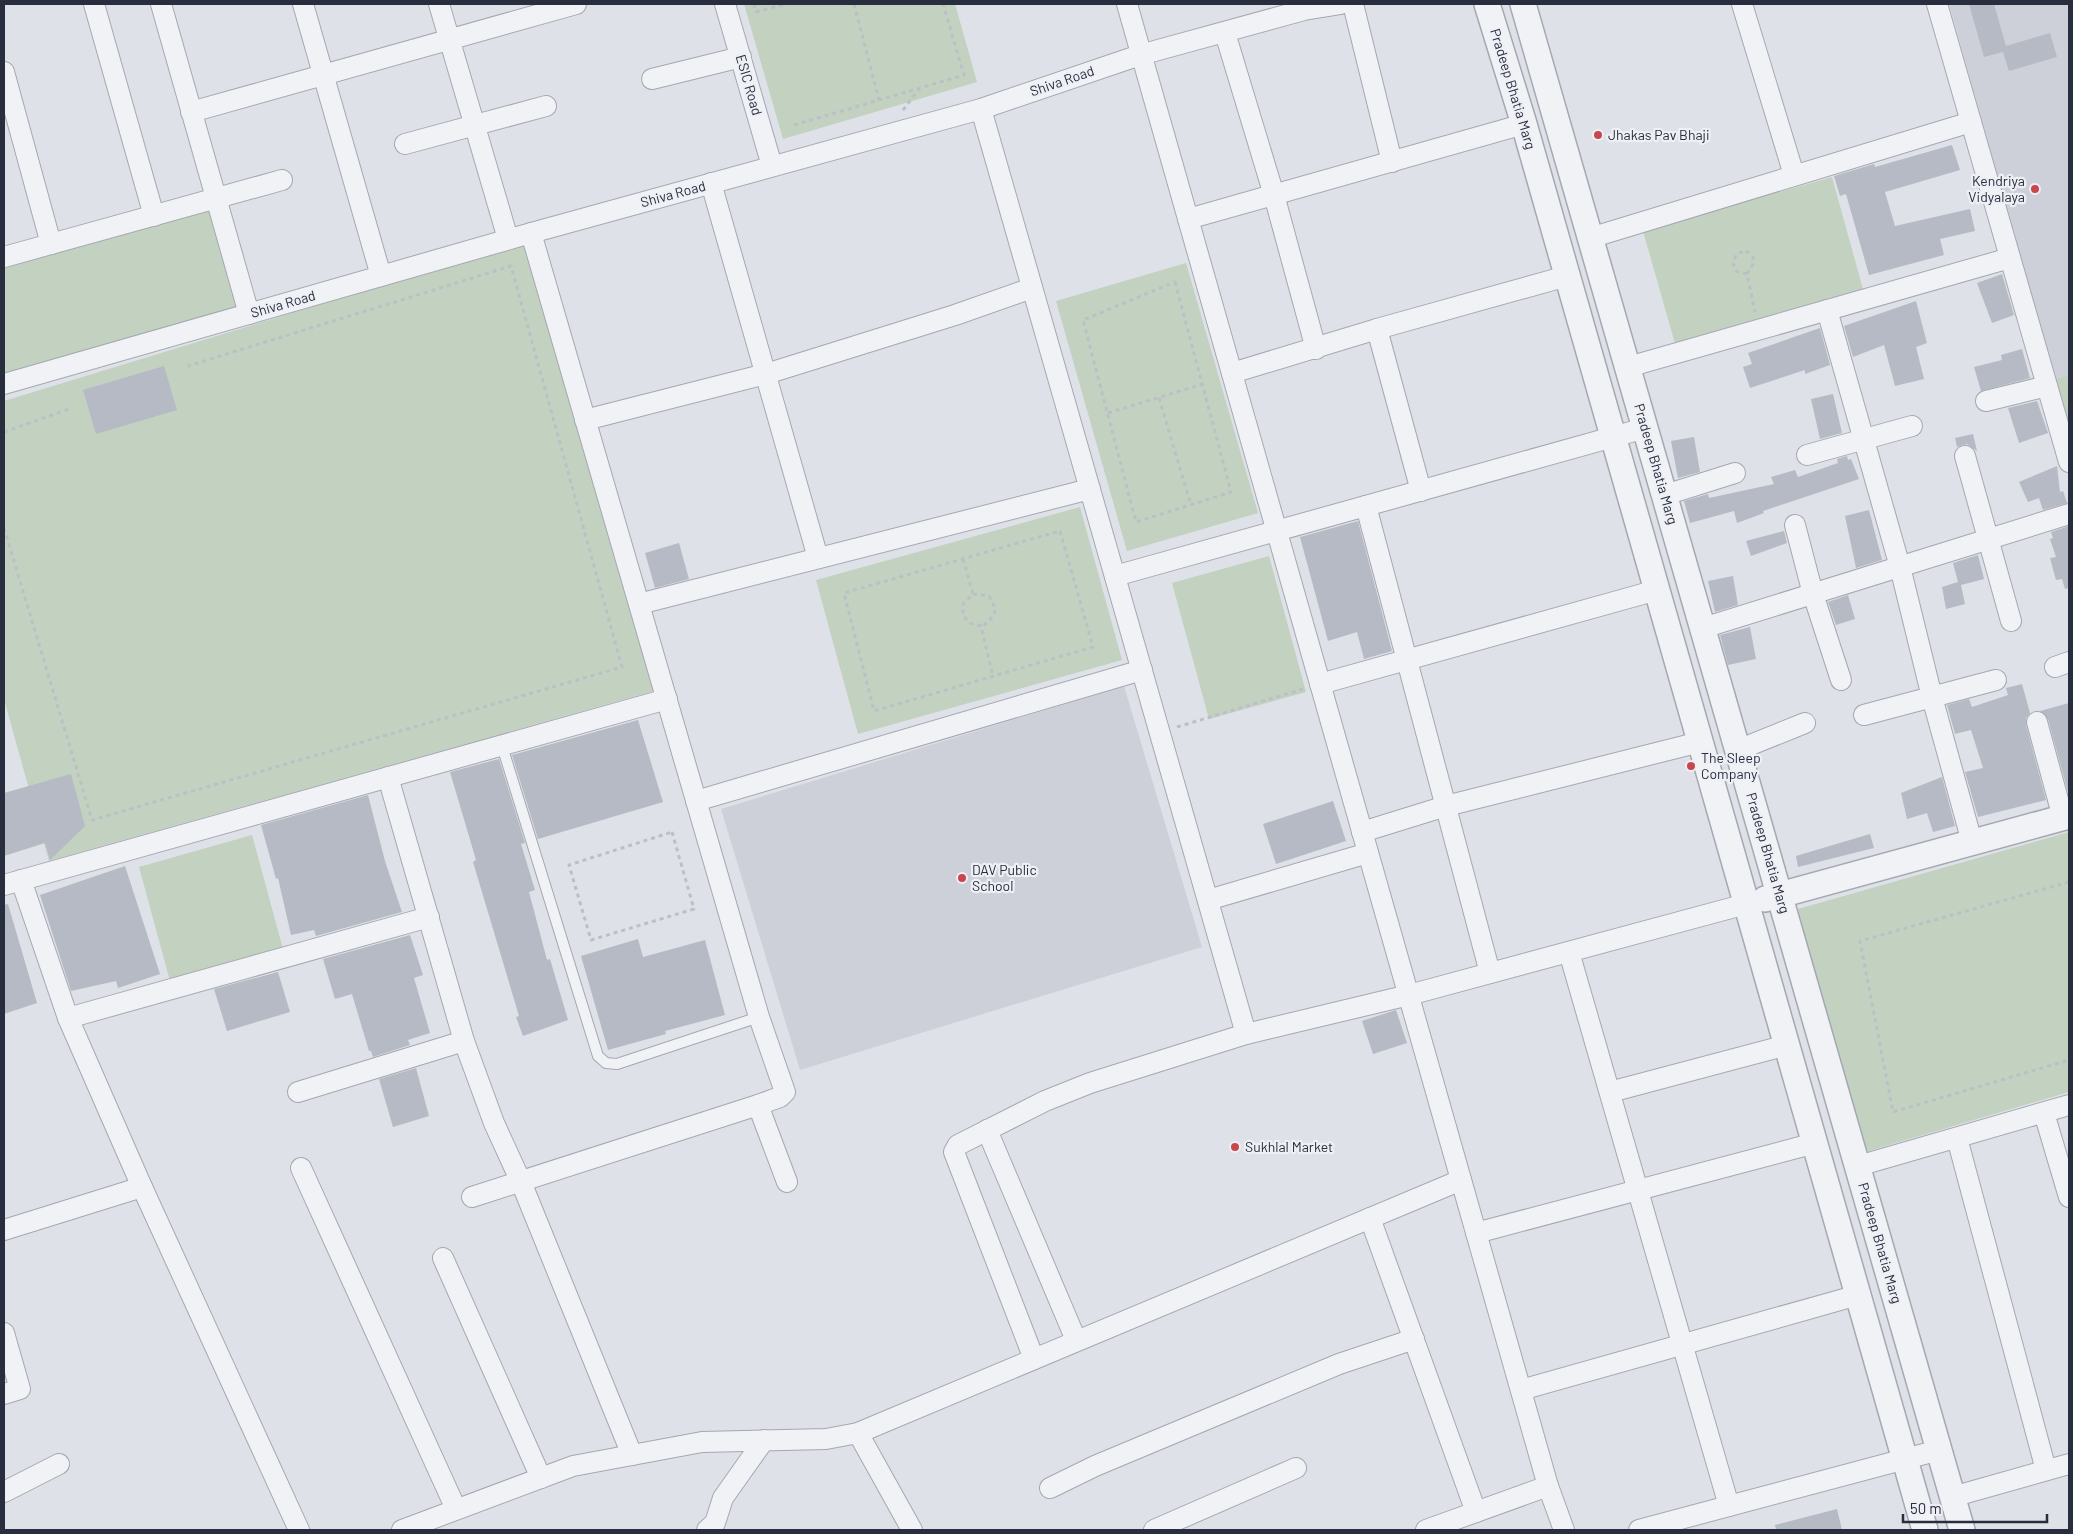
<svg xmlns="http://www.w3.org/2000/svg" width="2073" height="1534" font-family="Barlow,sans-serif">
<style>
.built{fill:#cdd0d9}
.green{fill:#c2d1c0}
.building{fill:#b6bac4}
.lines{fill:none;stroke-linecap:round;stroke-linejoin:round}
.service-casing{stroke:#a4a8b1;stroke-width:12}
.minor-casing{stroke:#a4a8b1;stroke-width:22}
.tertiary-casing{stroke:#a4a8b1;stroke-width:28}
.path{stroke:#bdbfc6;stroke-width:3;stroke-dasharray:4 4;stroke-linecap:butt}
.service{stroke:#f1f2f6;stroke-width:10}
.minor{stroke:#f1f2f6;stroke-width:20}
.tertiary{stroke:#f1f2f6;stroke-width:25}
.poi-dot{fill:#c9474c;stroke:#eef0f5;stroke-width:2}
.labels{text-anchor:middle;stroke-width:4.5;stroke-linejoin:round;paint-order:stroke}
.street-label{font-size:14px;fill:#282e3e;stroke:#eef0f5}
.poi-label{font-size:14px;fill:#282e3e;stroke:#eef0f5;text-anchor:start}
</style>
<rect width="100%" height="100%" fill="#dee1e7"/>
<g class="built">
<path d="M1949,4h120v371l-14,4z"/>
<path d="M1124,686l78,261 -402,123 -79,-261z"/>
</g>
<g class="green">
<path d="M744,4h211l22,78 -194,57z"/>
<path d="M1832,177l32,116 -188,54 -33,-116z"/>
<path d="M216,200l33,114 -245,70v-127z"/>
<path d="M524,242l130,449 -605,170 -45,-162v-298z"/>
<path d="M1186,263l72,250 -131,38 -71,-250z"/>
<path d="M2069,375v54l-14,-50z"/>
<path d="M1080,507l42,153 -264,74 -42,-154z"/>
<path d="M1269,556l37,136 -97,27 -37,-136z"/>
<path d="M2069,832v260l-214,63 -57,-246z"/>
<path d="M252,835l31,114 -113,32 -31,-114z"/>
</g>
<g class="building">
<path d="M1969,4h25l12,42 44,-13 7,24 -48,14 -6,-19 -19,5z"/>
<path d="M1952,145l8,25 -75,22 10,34 75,-17 5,22 -35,8 4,16 -75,20 -23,-81 -6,2 -6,-20 40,-12 1,3z"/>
<path d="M2002,274l12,41 -22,8 -15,-40z"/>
<path d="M1916,301l11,42 -11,4 8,32 -29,7 -11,-41 -31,12 -9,-31z"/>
<path d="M1820,328l10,37 -25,9v-4l-55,18 -7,-21 9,-3 -4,-11z"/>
<path d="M2022,349l8,29 -49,13 -7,-24 28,-7 -1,-5z"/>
<path d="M164,366l13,44 -81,24 -13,-44z"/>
<path d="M1833,394l9,39 -22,6 -9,-40z"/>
<path d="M2037,401l11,32 -29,10 -11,-35z"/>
<path d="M1973,434l4,17 -10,-7 -10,3 -2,-9z"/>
<path d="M1694,437l6,35 -22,6 -7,-37z"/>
<path d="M1847,456l1,4 3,-1 8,20 -96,32 1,2 -27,10 -3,-12 -44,12 -6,-22 24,-7 1,4 65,-14 -3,-7 24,-7 3,7 40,-14 -1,-4z"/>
<path d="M2057,466l3,26 3,-1 4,12 -24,7 -4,-12 -11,4 -9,-20z"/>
<path d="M1869,510l13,50 -26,8 -11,-52z"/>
<path d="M1358,521l34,130 -28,8 -7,-27 -29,9 -28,-104z"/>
<path d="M2069,526v62l-4,1 -3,-10 -6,1 -6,-22 6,-1 -6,-18 3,-1 -2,-6z"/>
<path d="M1784,531l3,12 -36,13 -5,-15z"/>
<path d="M679,543l10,36 -34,9 -10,-35z"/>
<path d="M1978,555l6,24 -23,6 4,19 -19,5 -4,-22 16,-5 -5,-19z"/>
<path d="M1733,576l5,29 -23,7 -7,-31z"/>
<path d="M1848,595l7,24 -19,6 -8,-23z"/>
<path d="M1750,627l6,32 -28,6 -8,-30z"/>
<path d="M2022,684l8,29 -4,5v7l20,75 -68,17 -13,-45 18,-4 -12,-38 -16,4 -8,-29 22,-6 3,8 36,-12 -2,-7z"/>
<path d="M2069,703v89h-1l-20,-73 -8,-8z"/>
<path d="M638,720l25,82 -125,37 -26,-84z"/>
<path d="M499,759l26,84 -4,1 14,46 -6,2 18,68 3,-1 18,61 -45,16 -7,-19 3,-1 -46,-154 3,-2 -26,-88z"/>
<path d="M71,774l14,52 -35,34 -5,-17 -41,13v-63z"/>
<path d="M1942,777l13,49 -22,6 -6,-19 -20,6 -6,-26z"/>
<path d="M368,795l17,66 17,51 -86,24 -2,-6 -23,5 -13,-57 -2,1 -15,-54z"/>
<path d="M1333,801l13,40 -70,23 -13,-40z"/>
<path d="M1870,834l4,14 -76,19 -2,-11z"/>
<path d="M125,866l35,108 -42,14 -2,-7 -45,10 -31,-96z"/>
<path d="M8,904l29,99 -33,11v-109z"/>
<path d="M410,935l13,40 -9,3 16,55 -22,7 2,5 -37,12 -2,-6h-2l-17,-57 -17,5 -12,-40z"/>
<path d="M638,939l5,18 62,-17 20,75 -60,16 1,3 -58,16 -27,-94z"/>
<path d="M278,972l12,40 -63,19 -13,-42z"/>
<path d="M1396,1010l11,33 -34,11 -11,-33z"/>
<path d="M416,1068l13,48 -36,11 -14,-48z"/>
<path d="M1837,1509l5,21h-66l-1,-5z"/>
</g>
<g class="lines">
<g class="service-casing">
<path id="service" d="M502,746l96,310 8,7 11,1 142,-47"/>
</g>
<g class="minor-casing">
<g id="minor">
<path d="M94,4l60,212"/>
<path d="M161,4l88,310"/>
<path d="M303,4l78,272"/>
<path d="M439,4l69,235"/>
<path d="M725,4l47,162"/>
<path d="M1127,4l421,1482 16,44"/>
<path d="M1353,4l39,158"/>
<path d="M1742,4l52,171"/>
<path d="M1937,4l132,458"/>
<path d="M1225,33l49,162 42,154"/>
<path d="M4,72l47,172"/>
<path d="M652,79l89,-22"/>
<path d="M981,109l265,925"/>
<path d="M191,112l385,-108"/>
<path d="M405,144l141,-38"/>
<path d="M711,183l107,375"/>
<path d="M1188,219l336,-95"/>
<path d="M1590,238l381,-116"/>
<path d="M4,257l278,-77"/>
<path d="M1827,310l73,257 32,130 40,145"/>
<path d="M1377,329l44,162"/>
<path d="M1628,367l382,-109"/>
<path d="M1232,373l145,-44 190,-53"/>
<path d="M4,384l527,-151 450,-124 159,-54 164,-45 37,-6"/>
<path d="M1986,401l61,-15"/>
<path d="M585,420l181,-46 189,-59 77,-27"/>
<path d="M1807,455l105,-29"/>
<path d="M1965,456l46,165"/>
<path d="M1665,495l70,-22"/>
<path d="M1366,506l124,467"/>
<path d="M1795,525l18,69 28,86"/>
<path d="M1115,576l530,-148"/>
<path d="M639,604l451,-115"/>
<path d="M1703,628l366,-114"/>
<path d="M2055,667l14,-5"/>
<path d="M1320,684l337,-94"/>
<path d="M1864,715l132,-35"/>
<path d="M2037,722l26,96"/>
<path d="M1738,750l67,-27"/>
<path d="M388,777l76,264 30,82 27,59 111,273"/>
<path d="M696,801l446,-131"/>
<path d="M1362,832l84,-26 254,-64"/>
<path d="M21,880l47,138 74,169 157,343"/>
<path d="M4,885l663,-186"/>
<path d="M1208,900l160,-47"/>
<path d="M1569,952l160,554"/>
<path d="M68,1018l361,-101"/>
<path d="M298,1092l166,-51"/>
<path d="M1610,1092l177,-47"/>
<path d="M758,1105l29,77"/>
<path d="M2044,1113l25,84"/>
<path d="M987,1130l89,210"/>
<path d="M1957,1138l89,332"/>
<path d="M1858,1166l211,-61"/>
<path d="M301,1168l155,341"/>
<path d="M472,1197l286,-92 22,-8 5,-5 -26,-75 -228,-784"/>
<path d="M1370,1218l106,294"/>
<path d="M4,1230l138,-43"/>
<path d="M1476,1233l339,-90"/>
<path d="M443,1258l98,220"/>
<path d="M4,1333l16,56 -16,5"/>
<path d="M1034,1359l-80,-207 4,-7 87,-44 45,-18 156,-49 163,-39 337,-91"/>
<path d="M1521,1390l337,-95"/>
<path d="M858,1433l54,97"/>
<path d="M1050,1488l45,-22 244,-102 75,-25"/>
<path d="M4,1492l55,-28"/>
<path d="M1952,1497l117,-33"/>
<path d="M402,1530l171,-64 129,-24 124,-3 32,-6 603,-253"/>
<path d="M707,1530l8,-7 8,-25 41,-58"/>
<path d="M1154,1530l142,-62"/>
<path d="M1426,1530l122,-44"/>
<path d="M1639,1530l300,-80"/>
</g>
</g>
<g class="tertiary-casing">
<g id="tertiary">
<path d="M1487,4l37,120 401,1406"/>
<path d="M1523,4l439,1526"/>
<path d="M1765,899l304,-83"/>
</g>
</g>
<g class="path">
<path d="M754,4l2,8 30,-8"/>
<path d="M854,4l25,96"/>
<path d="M903,110l16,-21"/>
<path d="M794,125l170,-50 -21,-71"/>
<path d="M1747,274l6,-10v-7l-8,-7 -9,5 -3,8 3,8 11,3 8,38"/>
<path d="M1175,282l56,210 -95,30 -53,-202z"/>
<path d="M1159,398l32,107"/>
<path d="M1108,413l95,-29"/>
<path d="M4,432l65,-23"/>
<path d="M4,528l88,292 530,-153 -111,-401 -323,100"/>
<path d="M1060,531l33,116 -219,64 -30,-118z"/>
<path d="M963,559l10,35 -10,10v11l6,8 12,3 12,50"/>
<path d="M973,594l16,2 7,14 -7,12 -8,4"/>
<path d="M1177,727l126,-38"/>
<path d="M672,832l22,77 -103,31 -22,-75z"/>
<path d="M2069,882l-209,59 33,171 176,-52"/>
</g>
<use href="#service" class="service"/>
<use href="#minor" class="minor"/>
<use href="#tertiary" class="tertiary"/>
</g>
<g class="poi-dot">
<circle cx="1598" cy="135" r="5"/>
<circle cx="2035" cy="189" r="5"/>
<circle cx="1691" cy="766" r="5"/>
<circle cx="962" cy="878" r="5"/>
<circle cx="1235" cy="1147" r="5"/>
</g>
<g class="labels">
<g class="street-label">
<text transform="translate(1062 81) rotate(-19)" y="5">Shiva Road</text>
<text transform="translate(749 85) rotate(74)" y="5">ESIC Road</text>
<text transform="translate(1513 89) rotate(73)" y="5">Pradeep Bhatia Marg</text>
<text transform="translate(673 194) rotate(-15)" y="5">Shiva Road</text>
<text transform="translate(283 304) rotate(-16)" y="5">Shiva Road</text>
<text transform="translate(1656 464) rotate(74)" y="5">Pradeep Bhatia Marg</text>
<text transform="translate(1768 853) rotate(74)" y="5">Pradeep Bhatia Marg</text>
<text transform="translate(1880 1243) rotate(74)" y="5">Pradeep Bhatia Marg</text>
</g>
<g class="poi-label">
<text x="1608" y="140">Jhakas Pav Bhaji</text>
<text x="2025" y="186" text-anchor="end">Kendriya<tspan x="2025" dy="16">Vidyalaya</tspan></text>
<text x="1701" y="763">The Sleep<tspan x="1701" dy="16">Company</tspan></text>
<text x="972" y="875">DAV Public<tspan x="972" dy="16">School</tspan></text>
<text x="1245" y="1152">Sukhlal Market</text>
</g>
</g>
<rect width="2073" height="1534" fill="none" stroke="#282e3e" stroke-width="10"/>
<path d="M1903 1514v8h144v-8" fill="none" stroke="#282e3e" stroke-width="2.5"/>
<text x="1910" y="1514" font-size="15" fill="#282e3e" stroke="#eef0f5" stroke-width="4" paint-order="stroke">50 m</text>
</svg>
